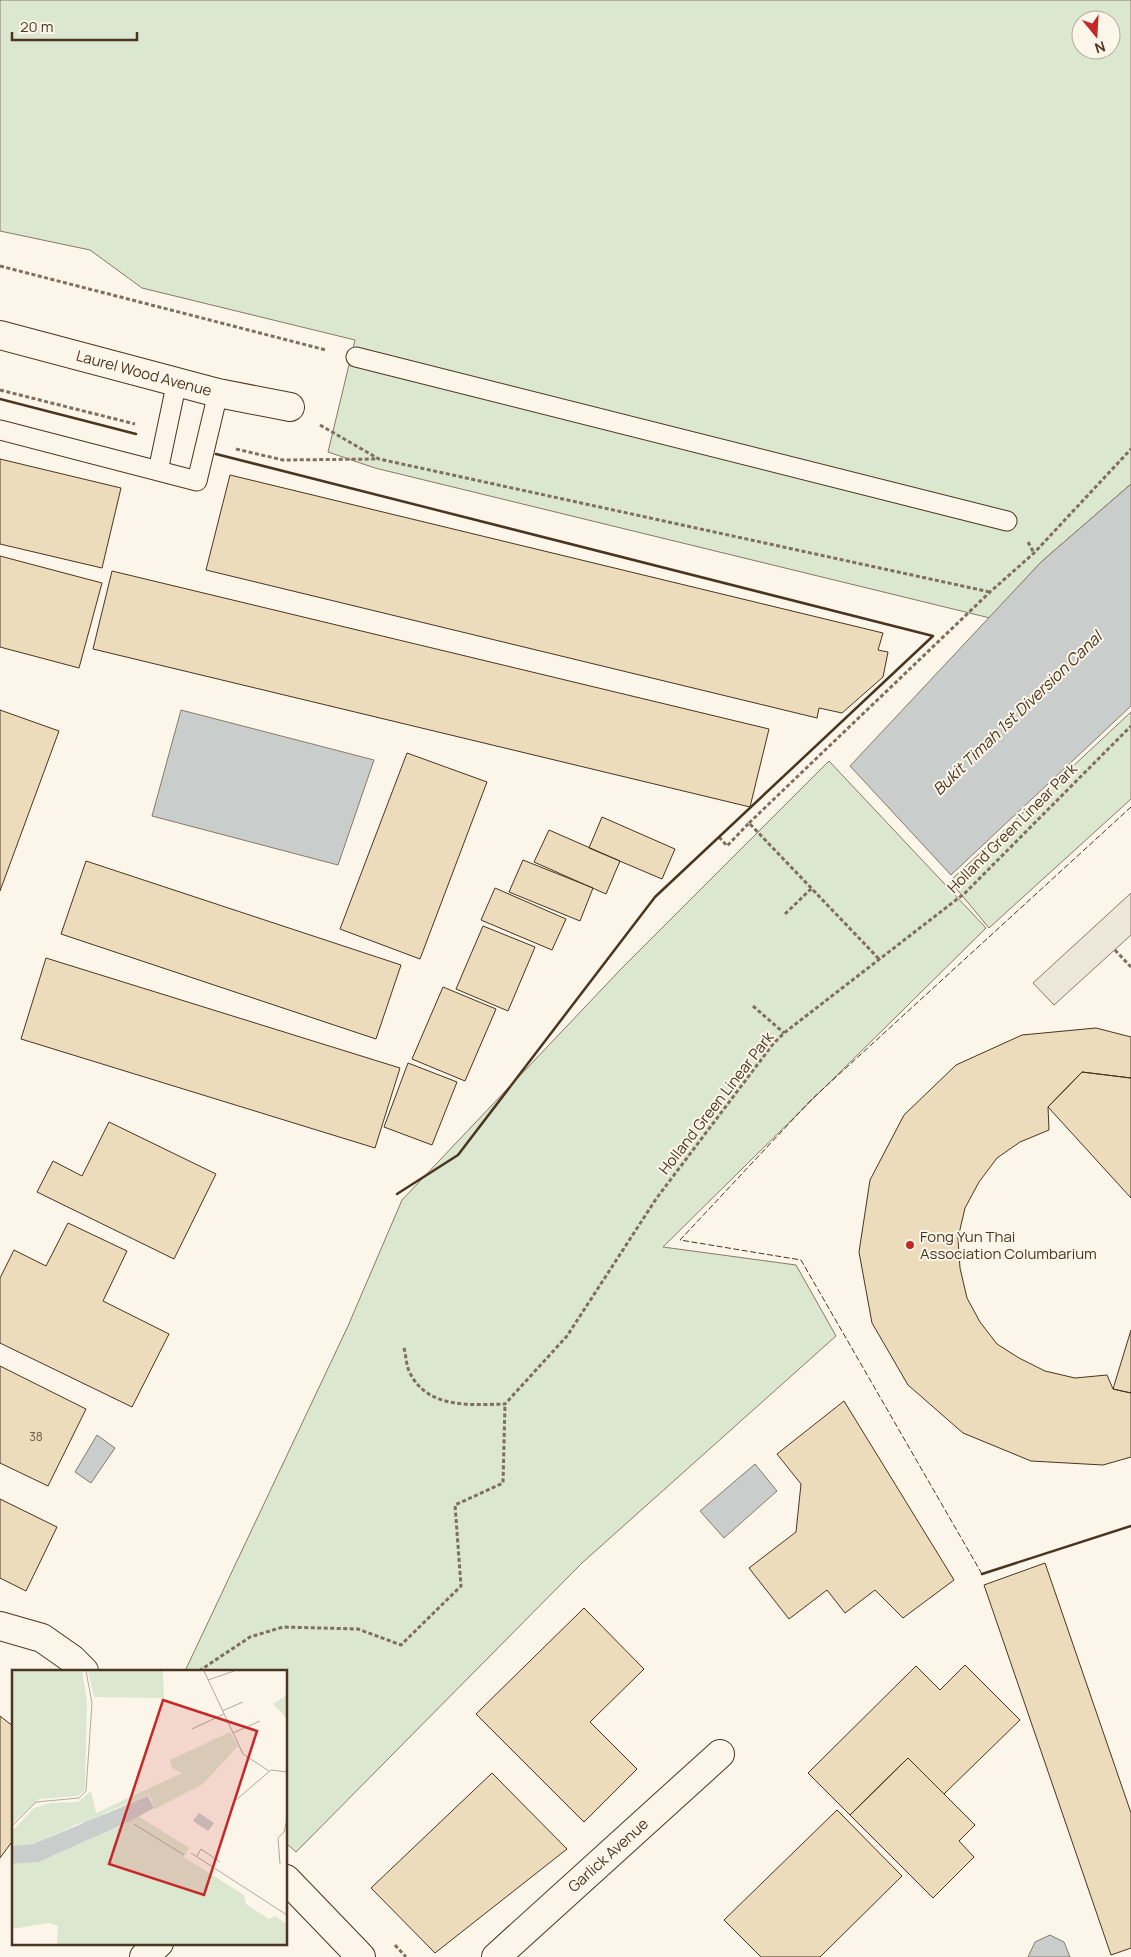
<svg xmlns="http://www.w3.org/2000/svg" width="1131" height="1957" viewBox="0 0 1131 1957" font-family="Manrope,sans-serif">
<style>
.green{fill:#dce7d0;stroke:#887966;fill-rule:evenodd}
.parking{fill:#ede7d9;stroke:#887966}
.water{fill:#c9cecd;stroke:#887966}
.building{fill:#ecdcbc;stroke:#4a3520}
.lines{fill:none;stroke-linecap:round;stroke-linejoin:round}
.lane-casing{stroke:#4a3520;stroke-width:21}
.street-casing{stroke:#4a3520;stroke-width:30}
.path{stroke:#7f6f5c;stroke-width:3;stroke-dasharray:4 2.5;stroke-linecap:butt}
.lane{stroke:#fbf6e9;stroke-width:19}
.street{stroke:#fbf6e9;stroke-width:28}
.fence{stroke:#4a3520;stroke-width:1;stroke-dasharray:6 2.5;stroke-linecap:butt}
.wall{stroke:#4a3520;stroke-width:2.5}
.poi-dot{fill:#c62828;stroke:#fbf6e9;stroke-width:2}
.labels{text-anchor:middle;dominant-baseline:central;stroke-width:4;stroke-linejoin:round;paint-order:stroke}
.number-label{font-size:12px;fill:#725f47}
.street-label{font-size:15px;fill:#4a3520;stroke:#fbf6e9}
.poi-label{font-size:15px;fill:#4a3520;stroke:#fbf6e9;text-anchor:start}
.water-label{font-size:16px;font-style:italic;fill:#4a3520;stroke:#fbf6e9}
.inset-road{fill:none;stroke:#b4a999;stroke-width:1}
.view{fill:#c62828;fill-opacity:0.15;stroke:#c62828;stroke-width:2.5}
.inset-edge{fill:none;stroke:#4a3520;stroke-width:2.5}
</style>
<rect width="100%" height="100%" fill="#fbf6e9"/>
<path class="green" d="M 0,0 L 1131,0 L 1131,484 L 1041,562 L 990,618 L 375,468 L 328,452 L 355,340 L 142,288 L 90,250 L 0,231 ZM 1081,20 L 1111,20 L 1111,50 L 1081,50 Z
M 1131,712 L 1131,799 L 989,928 L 950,881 Z
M 829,761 L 986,928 L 663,1247 L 796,1265 L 836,1336 L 582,1563 L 296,1852 L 286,1843 L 286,1671 L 185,1671 L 348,1326 L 402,1200 L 621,969 Z"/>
<path class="parking" d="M 1131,893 L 1131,935 L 1054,1005 L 1033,983 Z"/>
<path class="water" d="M 1131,484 L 1131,706 L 951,875 L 850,766 L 1041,562 Z
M 181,710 L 374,760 L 338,865 L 152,816 Z
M 97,1435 L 115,1448 L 91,1483 L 75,1472 Z
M 755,1464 L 777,1491 L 724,1538 L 700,1511 Z
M 1050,1935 L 1064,1942 L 1070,1957 L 1028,1957 L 1035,1942 Z"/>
<path class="building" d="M 0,459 L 121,488 L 102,568 L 0,544 Z
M 230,475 L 883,633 L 878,650 L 888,652 L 883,677 L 842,713 L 819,708 L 817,718 L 206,570 Z
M 0,556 L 102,583 L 79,668 L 0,647 Z
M 112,571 L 769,729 L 750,807 L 93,649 Z
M 0,710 L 59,731 L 0,891 Z
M 407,753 L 487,782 L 420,959 L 340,929 Z
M 602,817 L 675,849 L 662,879 L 589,848 Z
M 549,830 L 620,861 L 606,894 L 534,862 Z
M 523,860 L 593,888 L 580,921 L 509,892 Z
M 86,861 L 401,965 L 376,1039 L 61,934 Z
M 495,888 L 566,919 L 552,950 L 481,920 Z
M 483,926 L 535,947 L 508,1011 L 456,989 Z
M 46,958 L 400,1068 L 375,1148 L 21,1039 Z
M 443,987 L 496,1009 L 465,1081 L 412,1059 Z
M 1096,1028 L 1131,1037 L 1131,1078 L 1082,1072 L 1048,1107 L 1049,1130 L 1020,1142 L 997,1158 L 979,1182 L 965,1208 L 958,1238 L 960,1268 L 967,1298 L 980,1322 L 997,1344 L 1019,1358 L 1045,1371 L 1075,1378 L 1107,1375 L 1113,1389 L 1131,1393 L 1131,1457 L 1103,1465 L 1031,1461 L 963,1433 L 908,1385 L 872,1323 L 859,1252 L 870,1180 L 904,1115 L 956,1065 L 1022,1035 Z
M 408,1063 L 457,1082 L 432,1145 L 384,1127 Z
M 1082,1072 L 1131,1078 L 1131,1198 L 1048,1107 Z
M 109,1122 L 216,1174 L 174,1259 L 37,1192 L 53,1161 L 82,1176 Z
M 68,1223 L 127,1251 L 103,1301 L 169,1334 L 132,1407 L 0,1343 L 0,1278 L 14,1250 L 46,1266 Z
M 1131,1330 L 1131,1393 L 1113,1389 Z
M 0,1366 L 86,1409 L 48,1486 L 0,1463 Z
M 844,1401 L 954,1580 L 903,1618 L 875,1590 L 845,1613 L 827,1590 L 789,1619 L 749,1568 L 796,1532 L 801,1484 L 777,1454 Z
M 0,1499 L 57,1527 L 26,1591 L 0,1578 Z
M 1045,1563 L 1131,1813 L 1131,1948 L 1111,1955 L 984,1585 Z
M 584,1608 L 644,1669 L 590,1722 L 637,1769 L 584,1822 L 476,1714 Z
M 965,1665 L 1020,1720 L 944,1794 L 908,1758 L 850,1815 L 808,1773 L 916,1666 L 940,1690 Z
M 0,1716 L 14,1727 L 14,1839 L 0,1858 Z
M 908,1758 L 975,1825 L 959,1841 L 974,1857 L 933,1898 L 850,1815 Z
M 492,1773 L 567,1849 L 435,1953 L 371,1888 Z
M 837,1810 L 902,1876 L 820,1957 L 761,1957 L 724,1920 Z"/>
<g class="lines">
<g class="lane-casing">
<path id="lane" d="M 356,357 L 1007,521
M 0,430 L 197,481 L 218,393
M 158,471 L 177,381"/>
</g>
<g class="street-casing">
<path id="street" d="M 0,335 L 218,393 L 290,407
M 0,1626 L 42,1638 L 72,1659 L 84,1671
M 286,1879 L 361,1957
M 144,1957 L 159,1943
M 496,1957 L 720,1754"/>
</g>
<path class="path" d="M 0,266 L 326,350
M 0,390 L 135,424
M 320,425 L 379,459 L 990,592
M 236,449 L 283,460 L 378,459
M 1028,542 L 1034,553
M 749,823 L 990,592 L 1034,553 L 1131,449
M 719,837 L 727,846 L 749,823 L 880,960
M 785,914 L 812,888
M 1115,950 L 1131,967
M 753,1006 L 784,1033
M 404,1348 C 406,1355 406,1364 409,1371 C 426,1409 470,1405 505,1404 L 567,1336 L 656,1199 L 773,1044 L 784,1033 L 965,893 L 1131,726
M 199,1671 L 250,1637 L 283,1627 L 358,1629 L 401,1645 L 461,1586 L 455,1505 L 503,1483 L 505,1404
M 395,1945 L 406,1957"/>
<use href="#lane" class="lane"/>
<use href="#street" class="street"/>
<path class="fence" d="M 982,1574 L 801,1260 L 680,1240 L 812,1099 L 1131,807"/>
<path class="wall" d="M 0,399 L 136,434
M 216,454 L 933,636 L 655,897 L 458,1155 L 397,1194
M 982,1574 L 1131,1526"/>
</g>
<circle class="poi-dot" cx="910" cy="1245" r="5"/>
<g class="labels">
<g class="number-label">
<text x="36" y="1436">38</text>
</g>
<g class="street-label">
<text transform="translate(144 373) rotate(15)">Laurel Wood Avenue</text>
<text transform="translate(1012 828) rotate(-45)">Holland Green Linear Park</text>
<text transform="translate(716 1103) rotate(-52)">Holland Green Linear Park</text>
<text transform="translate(608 1855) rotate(-42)">Garlick Avenue</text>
</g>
<g class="poi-label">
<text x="920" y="1236">Fong Yun Thai<tspan x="920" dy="17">Association Columbarium</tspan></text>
</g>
<g class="water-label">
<text transform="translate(1017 713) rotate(-44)">Bukit Timah 1st Diversion Canal</text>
</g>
</g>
<g transform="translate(12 1670)">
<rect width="275" height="275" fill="#fbf6e9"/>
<path d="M 0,1 L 70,1 L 75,31 L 73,120 L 66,126 L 27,129 L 0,154 ZM 76,1 L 151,1 L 152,28 L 82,27 ZM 275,25 L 275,49 L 261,34 ZM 218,62 L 226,76 L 191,114 L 143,139 L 137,125 L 90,144 L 103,157 L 126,146 L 174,176 L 177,178 L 172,187 L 232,225 L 234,234 L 257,249 L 263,246 L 275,254 L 275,274 L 45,274 L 46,256 L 36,253 L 0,259 L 0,194 L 27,192 L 78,169 L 70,152 L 21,174 L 0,176 L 0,161 L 22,138 L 38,133 L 66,132 L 79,121 L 84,143 L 170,103 L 160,98 L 158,90 Z" fill="#dce7d0"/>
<path d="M 136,126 L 142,138 L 120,150 L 27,192 L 0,194 L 0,176 L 21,174 ZM 187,143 L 202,153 L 196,161 L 181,151 Z" fill="#c9cecd"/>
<path class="inset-road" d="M 192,1 L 231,84 L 257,101M 196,10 L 222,1M 210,41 L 231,32M 180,59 L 212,44M 221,63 L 248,51M 224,130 L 259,100 L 275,102M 122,154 L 172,185M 0,156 L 24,132 L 67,128 L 74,121 L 80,33 L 74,1M 179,183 L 275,245M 185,186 L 189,179 L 208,192M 268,194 L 266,168 L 272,162 L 275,149"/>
<path class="view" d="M 151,30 L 245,61 L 192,225 L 97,194 Z"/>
<rect width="275" height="275" class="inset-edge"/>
</g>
<g transform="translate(1096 35) rotate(162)"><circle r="24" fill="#fbf6e9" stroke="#b4a999"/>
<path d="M0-4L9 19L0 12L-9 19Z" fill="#c62828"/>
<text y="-8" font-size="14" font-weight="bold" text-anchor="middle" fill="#4a3520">N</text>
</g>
<path d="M12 32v8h125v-8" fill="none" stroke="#4a3520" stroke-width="2.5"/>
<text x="20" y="32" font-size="15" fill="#4a3520" stroke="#fbf6e9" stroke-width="4" paint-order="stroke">20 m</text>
</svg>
